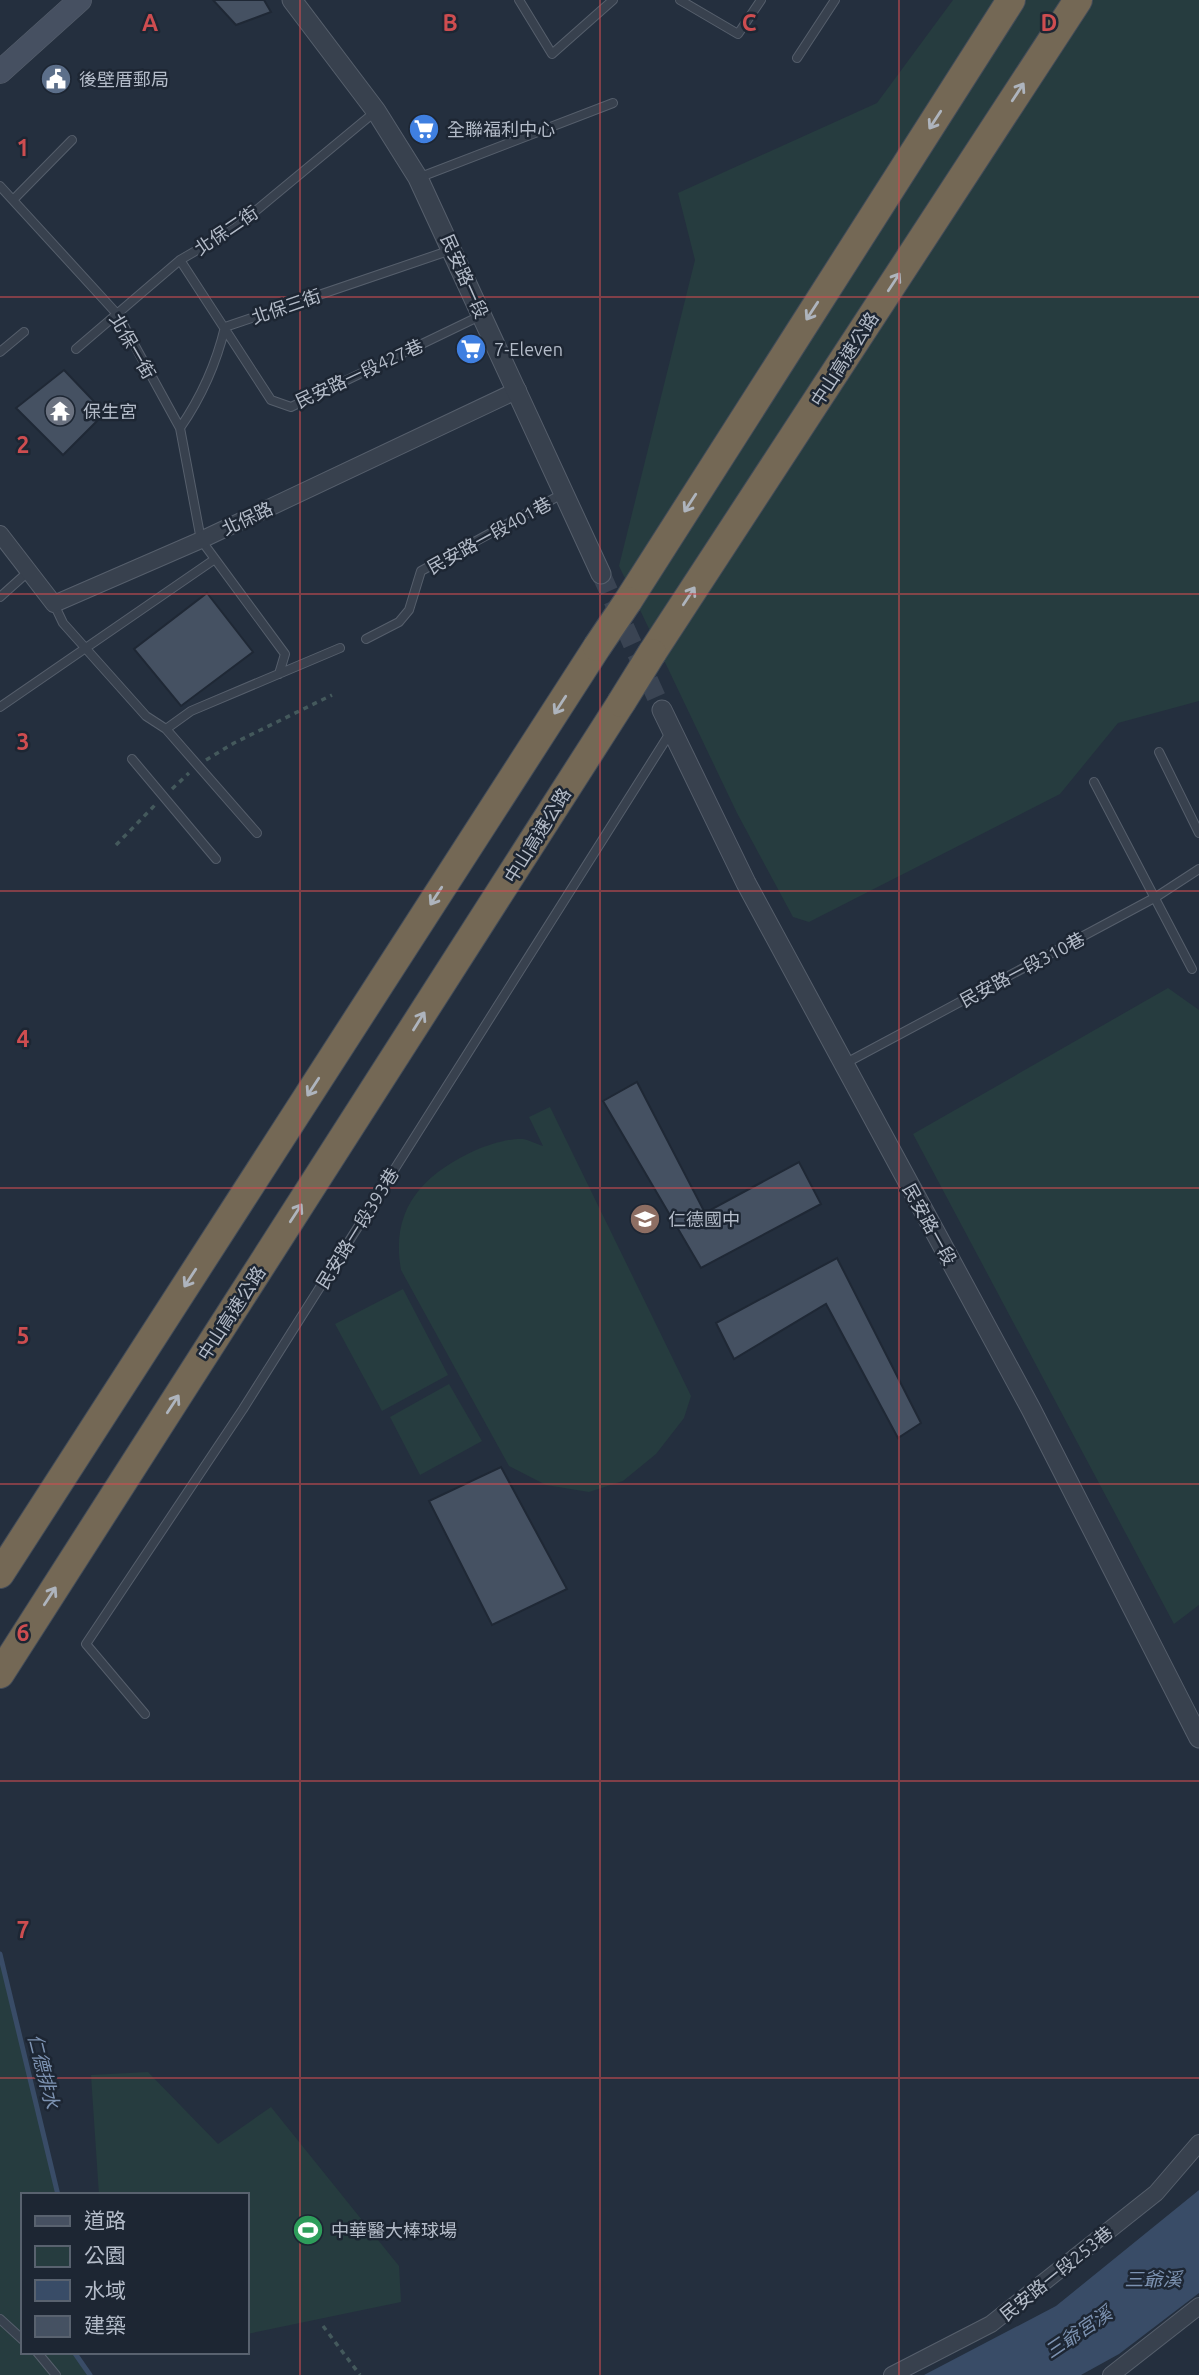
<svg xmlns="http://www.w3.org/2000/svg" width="1199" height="2375" viewBox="0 0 1199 2375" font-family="Ubuntu,'Noto Sans TC',sans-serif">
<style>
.green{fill:#263c3f}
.water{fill:#394c67}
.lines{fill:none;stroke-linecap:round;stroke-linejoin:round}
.stream{stroke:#394c67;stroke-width:5}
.building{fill:#455162;stroke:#1f2835;stroke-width:2}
.tertiary-tunnel{stroke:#3a4453;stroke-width:19;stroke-dasharray:19 10;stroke-linecap:butt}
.service-casing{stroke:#565f6c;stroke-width:10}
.minor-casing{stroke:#565f6c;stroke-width:18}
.tertiary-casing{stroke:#565f6c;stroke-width:21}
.secondary-casing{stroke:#565f6c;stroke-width:24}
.motorway-casing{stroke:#434c59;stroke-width:30}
.path{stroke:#44595c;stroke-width:3.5;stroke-dasharray:5 5;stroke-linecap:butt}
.service{stroke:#38414e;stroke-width:8}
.minor{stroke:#38414e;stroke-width:16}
.tertiary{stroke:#38414e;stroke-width:19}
.secondary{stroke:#465061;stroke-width:23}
.motorway{stroke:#746855;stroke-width:28}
.motorway-bridge-casing{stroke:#434c59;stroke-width:30;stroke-linecap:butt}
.motorway-bridge{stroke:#746855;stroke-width:28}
.oneway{stroke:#aeb4bd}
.grid{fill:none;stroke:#ce4d50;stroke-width:2;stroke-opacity:0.55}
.labels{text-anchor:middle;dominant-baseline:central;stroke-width:5;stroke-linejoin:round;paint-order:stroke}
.poi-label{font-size:18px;fill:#b4bcc9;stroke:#1d2633;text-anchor:start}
.street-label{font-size:18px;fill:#b4bcc9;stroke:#1d2633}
.water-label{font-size:19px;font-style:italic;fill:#7c92b1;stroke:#1d2633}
.grid-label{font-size:23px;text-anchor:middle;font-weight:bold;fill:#ce4d50;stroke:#1d2633;stroke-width:5;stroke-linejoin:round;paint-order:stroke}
</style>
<rect width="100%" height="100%" fill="#242f3e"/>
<path class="green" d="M 953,0 L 1199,0 L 1199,701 L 1118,723 L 1060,794 L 809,922 L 793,917 L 737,813 L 619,566 L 695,260 L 678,193 L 877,103 Z
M 1168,988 L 1199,1010 L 1199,1605 L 1174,1624 L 913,1134 Z
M 550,1107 L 691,1396 L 684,1418 L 656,1454 L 623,1481 L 589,1492 L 546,1485 L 509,1466 L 401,1270 C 390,1209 423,1174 476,1150 C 488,1145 509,1138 523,1139 C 529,1140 537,1144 543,1146 L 529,1117 Z
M 403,1289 L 448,1375 L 382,1411 L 335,1324 Z
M 449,1384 L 482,1441 L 420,1475 L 390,1417 Z
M 0,1954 L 58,2195 L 23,2195 L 23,2352 L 74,2352 L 90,2375 L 0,2375 Z
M 148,2072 L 218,2144 L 271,2107 L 399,2266 L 401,2302 L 247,2334 L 247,2195 L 99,2195 L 91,2075 Z"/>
<path class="water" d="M 1199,2190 L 1199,2293 L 1119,2354 L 1081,2375 L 924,2375 L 1056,2306 Z"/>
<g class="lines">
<path class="stream" d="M 0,1954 L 58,2195
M 74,2352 L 90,2375"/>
</g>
<path class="building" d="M 213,0 L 264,0 L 271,12 L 236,25 Z
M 64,370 L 105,413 L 63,455 L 16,408 Z
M 207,593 L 253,652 L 181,706 L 134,649 Z
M 637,1082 L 705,1213 L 799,1162 L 821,1204 L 701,1268 L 603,1101 Z
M 837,1258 L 921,1423 L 898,1438 L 826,1304 L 734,1359 L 716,1323 Z
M 501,1467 L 567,1589 L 492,1625 L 429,1501 Z"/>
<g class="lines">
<path class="tertiary-tunnel" d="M 601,574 L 662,710"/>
<g class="service-casing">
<path id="service" d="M 519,0 L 552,54 L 613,0
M 680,0 L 738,34 L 761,0
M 797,58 L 835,0
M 418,178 L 613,103
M 0,186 L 118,315 L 180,428 L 201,540 L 285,654 L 279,674
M 13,200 L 72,140
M 180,260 L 271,400 L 291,407 L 482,315
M 76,349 L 180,260 L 235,228 L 376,111
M 0,352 L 24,332
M 180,428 C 202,396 216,365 225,327 L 451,250
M 0,597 L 29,571
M 54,604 L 63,623 L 146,716 L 166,729 L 257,833
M 366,639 L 399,622 L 409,610 L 421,571 L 564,493
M 0,707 L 215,559
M 166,729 L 191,711 L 340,648
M 1159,752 L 1199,833
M 132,759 L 216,859
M 1094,782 L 1192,969
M 846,1063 L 1156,897 L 1199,869
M 145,1714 L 86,1644 L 243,1409 L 670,733
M 0,2319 L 23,2340
M 37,2352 L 56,2375"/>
</g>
<g class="minor-casing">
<path id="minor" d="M 0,534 L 54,604 L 201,540 L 518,390
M 892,2375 L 991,2324 L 1156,2193 L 1199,2143
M 1111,2375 L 1199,2306"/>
</g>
<g class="tertiary-casing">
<path id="tertiary" d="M 292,0 L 376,111 L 418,178 L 601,574
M 662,710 L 746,883 L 1031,1409 L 1199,1738"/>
</g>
<g class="secondary-casing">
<path id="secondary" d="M 0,72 L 80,0"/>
</g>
<g class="motorway-casing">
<path id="motorway" d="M 628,601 L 1011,0
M 652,653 L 1078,0
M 0,1574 L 597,647
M 0,1674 L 621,703"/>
</g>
<path class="path" d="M 206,760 L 234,743 L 332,695
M 172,789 L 189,773
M 116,845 L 156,804
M 323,2326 L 360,2375"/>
<use href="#service" class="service"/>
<use href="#minor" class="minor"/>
<use href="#tertiary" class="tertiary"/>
<use href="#secondary" class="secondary"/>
<use href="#motorway" class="motorway"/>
<g class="motorway-bridge-casing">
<path id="motorway-bridge" d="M 597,647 L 628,601
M 621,703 L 652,653"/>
</g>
<use href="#motorway-bridge" class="motorway-bridge"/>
</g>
<defs><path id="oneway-shaft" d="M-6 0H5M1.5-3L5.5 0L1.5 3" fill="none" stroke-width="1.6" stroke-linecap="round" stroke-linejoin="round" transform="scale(1.75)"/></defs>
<g class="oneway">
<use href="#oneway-shaft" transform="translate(1018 92) rotate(-57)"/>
<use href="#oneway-shaft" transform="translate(935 120) rotate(123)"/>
<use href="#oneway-shaft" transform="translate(894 282) rotate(-57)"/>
<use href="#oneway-shaft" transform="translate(812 311) rotate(123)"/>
<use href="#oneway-shaft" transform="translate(690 503) rotate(123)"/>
<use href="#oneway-shaft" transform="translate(689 596) rotate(-57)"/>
<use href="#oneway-shaft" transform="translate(560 705) rotate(123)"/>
<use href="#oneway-shaft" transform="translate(436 896) rotate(123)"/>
<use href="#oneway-shaft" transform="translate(419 1021) rotate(-58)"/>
<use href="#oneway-shaft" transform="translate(313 1087) rotate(123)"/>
<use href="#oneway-shaft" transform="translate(296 1213) rotate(-57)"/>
<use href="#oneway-shaft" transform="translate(190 1278) rotate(123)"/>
<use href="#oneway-shaft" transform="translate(173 1404) rotate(-57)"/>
<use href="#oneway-shaft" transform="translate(50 1596) rotate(-57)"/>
</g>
<path class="grid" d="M 300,0 L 300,2375M 600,0 L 600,2375M 899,0 L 899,2375M 0,297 L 1199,297M 0,594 L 1199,594M 0,891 L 1199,891M 0,1188 L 1199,1188M 0,1484 L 1199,1484M 0,1781 L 1199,1781M 0,2078 L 1199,2078"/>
<defs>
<g id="civic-disc" transform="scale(1.575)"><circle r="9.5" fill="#5c6f8a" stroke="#1d2633"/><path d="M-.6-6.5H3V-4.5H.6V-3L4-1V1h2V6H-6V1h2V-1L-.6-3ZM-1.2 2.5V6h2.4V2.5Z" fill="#fff"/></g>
<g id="supermarket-disc" transform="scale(1.575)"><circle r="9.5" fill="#3f7fe0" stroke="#1d2633"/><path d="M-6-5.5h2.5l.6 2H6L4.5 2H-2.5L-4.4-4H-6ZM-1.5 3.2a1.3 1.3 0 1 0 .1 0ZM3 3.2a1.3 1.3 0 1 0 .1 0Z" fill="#fff"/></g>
<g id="temple-disc" transform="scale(1.575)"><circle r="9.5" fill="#6b7280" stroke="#1d2633"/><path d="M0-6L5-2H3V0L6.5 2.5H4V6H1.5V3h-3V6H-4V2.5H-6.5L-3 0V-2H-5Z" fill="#fff"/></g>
<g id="school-disc" transform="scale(1.575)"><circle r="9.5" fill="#8d6e63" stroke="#1d2633"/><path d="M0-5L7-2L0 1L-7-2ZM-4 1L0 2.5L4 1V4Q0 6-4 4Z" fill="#fff"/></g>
<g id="stadium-disc" transform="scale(1.575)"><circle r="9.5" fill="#2e9e5b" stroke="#1d2633"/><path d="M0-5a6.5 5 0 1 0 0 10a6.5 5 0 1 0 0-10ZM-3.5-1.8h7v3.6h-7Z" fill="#fff"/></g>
</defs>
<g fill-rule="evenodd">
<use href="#civic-disc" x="56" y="79"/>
<use href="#supermarket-disc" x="424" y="129"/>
<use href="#supermarket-disc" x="471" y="349"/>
<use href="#temple-disc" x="60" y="411"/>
<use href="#school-disc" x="645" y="1219"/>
<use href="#stadium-disc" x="308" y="2230"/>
</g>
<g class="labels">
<g class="poi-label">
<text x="79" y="79">後壁厝郵局</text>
<text x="447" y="129">全聯福利中心</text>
<text x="494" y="349">7-Eleven</text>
<text x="83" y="411">保生宮</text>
<text x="668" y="1219">仁德國中</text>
<text x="331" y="2230">中華醫大棒球場</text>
</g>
<g class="street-label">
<text transform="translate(226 230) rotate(-34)">北保二街</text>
<text transform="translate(465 276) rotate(66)">民安路一段</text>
<text transform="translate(286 306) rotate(-19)">北保三街</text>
<text transform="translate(133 346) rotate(60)">北保一街</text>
<text transform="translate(844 359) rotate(-57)">中山高速公路</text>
<text transform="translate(359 373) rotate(-25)">民安路一段427巷</text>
<text transform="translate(247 518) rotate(-25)">北保路</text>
<text transform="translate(489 535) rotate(-29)">民安路一段401巷</text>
<text transform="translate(537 835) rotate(-58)">中山高速公路</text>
<text transform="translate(1022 969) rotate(-28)">民安路一段310巷</text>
<text transform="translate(930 1224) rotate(61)">民安路一段</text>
<text transform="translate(357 1228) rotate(-58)">民安路一段393巷</text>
<text transform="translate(231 1313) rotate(-57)">中山高速公路</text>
<text transform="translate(1056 2273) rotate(-39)">民安路一段253巷</text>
</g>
<g class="water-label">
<text transform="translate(44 2071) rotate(76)">仁德排水</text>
<text x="1153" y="2279">三爺溪</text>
<text transform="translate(1078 2332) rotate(-34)">三爺宮溪</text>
</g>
</g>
<g class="grid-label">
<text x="150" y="31">A</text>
<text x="450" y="31">B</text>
<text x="749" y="31">C</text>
<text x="1049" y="31">D</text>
<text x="23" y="156">1</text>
<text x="23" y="453">2</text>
<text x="23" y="750">3</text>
<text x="23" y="1047">4</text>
<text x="23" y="1344">5</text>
<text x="23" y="1641">6</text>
<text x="23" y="1938">7</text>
</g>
<rect x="21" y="2193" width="228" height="161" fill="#1d2633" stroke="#59626f" stroke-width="2"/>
<rect x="35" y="2216" width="35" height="10" fill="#465061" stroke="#59626f" stroke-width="2"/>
<text x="84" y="2228" font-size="21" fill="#b4bcc9">道路</text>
<rect x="35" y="2246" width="35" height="21" fill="#263c3f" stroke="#59626f" stroke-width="2"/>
<text x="84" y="2263" font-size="21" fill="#b4bcc9">公園</text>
<rect x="35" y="2280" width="35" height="21" fill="#394c67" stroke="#59626f" stroke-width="2"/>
<text x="84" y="2298" font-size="21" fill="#b4bcc9">水域</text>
<rect x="35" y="2316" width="35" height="21" fill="#455162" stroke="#59626f" stroke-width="2"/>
<text x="84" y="2333" font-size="21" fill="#b4bcc9">建築</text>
</svg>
